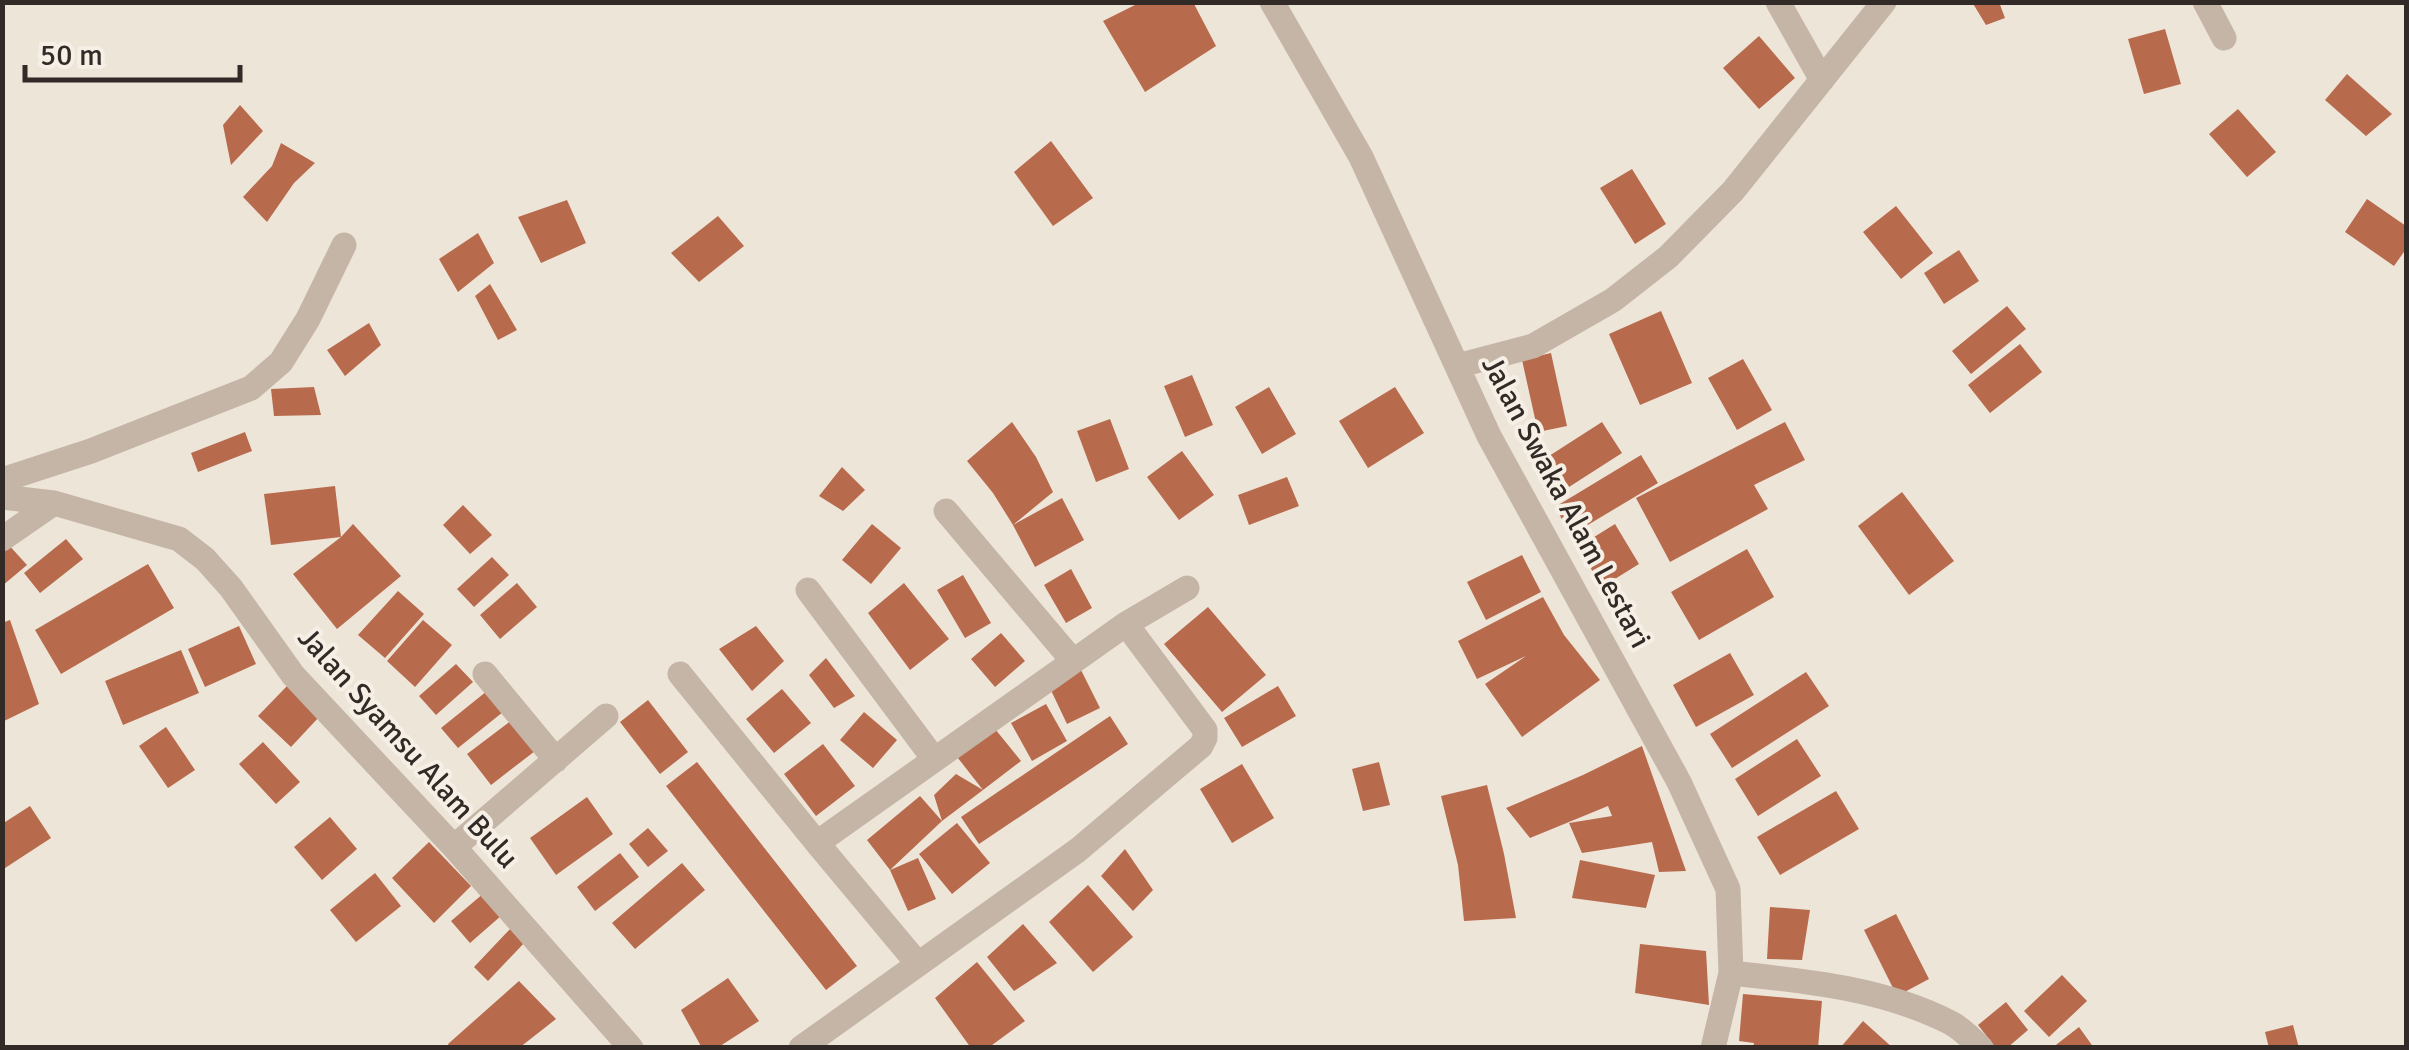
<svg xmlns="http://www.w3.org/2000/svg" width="2409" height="1050" viewBox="0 0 2409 1050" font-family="Signika,sans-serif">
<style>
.building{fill:#b86a4d}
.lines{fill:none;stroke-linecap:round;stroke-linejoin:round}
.minor{stroke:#c4b5a7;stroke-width:25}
.labels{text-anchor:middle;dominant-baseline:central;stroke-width:8;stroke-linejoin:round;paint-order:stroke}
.street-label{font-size:30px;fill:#312a26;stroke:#f6efe5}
</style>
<rect width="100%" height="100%" fill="#eee5d9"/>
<path class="building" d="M 1141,2 L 1193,2 L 1216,46 L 1145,92 L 1103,21 Z
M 1972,2 L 1999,2 L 2005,18 L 1986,25 Z
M 2165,29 L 2181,84 L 2144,94 L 2128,39 Z
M 1759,36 L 1795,78 L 1759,109 L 1723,68 Z
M 2347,74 L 2392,114 L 2366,136 L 2325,100 Z
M 240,105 L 263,131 L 231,165 L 223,125 Z
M 2238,109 L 2276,152 L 2247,177 L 2209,134 Z
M 1051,141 L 1093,198 L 1053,226 L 1014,172 Z
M 281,143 L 315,163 L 294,183 L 267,222 L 243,197 L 272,166 Z
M 1632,169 L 1666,224 L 1635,244 L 1600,188 Z
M 2367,199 L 2406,226 L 2406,249 L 2394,266 L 2345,232 Z
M 567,200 L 586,243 L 541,263 L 518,217 Z
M 1896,206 L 1933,253 L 1901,279 L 1863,232 Z
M 718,216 L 744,246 L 699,282 L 671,253 Z
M 478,233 L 494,263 L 458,292 L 439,259 Z
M 1959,250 L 1979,281 L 1944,304 L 1924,273 Z
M 490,284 L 517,330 L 498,340 L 475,296 Z
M 2007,306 L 2026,329 L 1971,374 L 1952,351 Z
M 1661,311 L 1692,383 L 1640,405 L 1609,334 Z
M 369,323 L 381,345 L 345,376 L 327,350 Z
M 2020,344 L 2042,372 L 1990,413 L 1968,385 Z
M 1551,353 L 1567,426 L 1538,432 L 1522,360 Z
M 1743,359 L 1772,410 L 1737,430 L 1708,378 Z
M 1192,375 L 1213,425 L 1185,437 L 1164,386 Z
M 314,387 L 321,415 L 274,416 L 271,389 Z
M 1269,387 L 1296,434 L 1262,454 L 1235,407 Z
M 1395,387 L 1424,433 L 1368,468 L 1339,421 Z
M 1110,419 L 1129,469 L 1096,482 L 1077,431 Z
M 1012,422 L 1036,457 L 1053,492 L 1013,525 L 993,493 L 967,461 Z
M 1602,422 L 1622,453 L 1569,487 L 1549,456 Z
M 1785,422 L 1805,460 L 1754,485 L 1768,509 L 1670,562 L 1636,498 Z
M 245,432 L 252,451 L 198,472 L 191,453 Z
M 1182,451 L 1214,495 L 1179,520 L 1147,477 Z
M 1641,455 L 1658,483 L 1571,535 L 1555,507 Z
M 842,467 L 865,490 L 843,511 L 819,496 Z
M 1287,477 L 1299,506 L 1249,525 L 1238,495 Z
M 335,486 L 341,537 L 353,524 L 401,576 L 337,629 L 293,574 L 341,537 L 271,545 L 264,494 Z
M 1902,492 L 1954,561 L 1909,595 L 1858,526 Z
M 1062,498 L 1084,540 L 1035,567 L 1013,525 Z
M 463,505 L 492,535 L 470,554 L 443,525 Z
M 872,524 L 901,548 L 871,584 L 842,560 Z
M 1615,524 L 1639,564 L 1602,587 L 1578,547 Z
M 66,539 L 83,559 L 40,593 L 24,573 Z
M 7,543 L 27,565 L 2,586 L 2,547 Z
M 1747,549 L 1774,597 L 1699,640 L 1671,592 Z
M 1522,555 L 1541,592 L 1486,620 L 1467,582 Z
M 492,557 L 509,575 L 474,607 L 457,589 Z
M 148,564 L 174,608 L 61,674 L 35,630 Z
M 1071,569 L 1092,608 L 1066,623 L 1044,585 Z
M 963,575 L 991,623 L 965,638 L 937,590 Z
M 517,583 L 537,607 L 500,639 L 480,615 Z
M 904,583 L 949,639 L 910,670 L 868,613 Z
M 398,591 L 424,614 L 385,658 L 358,635 Z
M 1543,597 L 1564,635 L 1600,680 L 1522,737 L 1485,684 L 1526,656 L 1477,679 L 1458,641 Z
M 1208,607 L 1266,675 L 1222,712 L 1164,644 Z
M 10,620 L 39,704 L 2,722 L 2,623 Z
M 423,620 L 452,645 L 415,687 L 387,661 Z
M 239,626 L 256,664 L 205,687 L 188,649 Z
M 756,626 L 784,661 L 752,691 L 719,649 Z
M 1001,633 L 1025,661 L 995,687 L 971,659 Z
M 181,650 L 199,693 L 123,725 L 105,681 Z
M 1730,653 L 1754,695 L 1696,727 L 1673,685 Z
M 826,658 L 855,696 L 834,708 L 809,675 Z
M 456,664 L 473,682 L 436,715 L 419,696 Z
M 1080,668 L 1100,708 L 1067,724 L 1048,684 Z
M 1806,672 L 1829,706 L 1732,768 L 1710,734 Z
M 287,686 L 319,717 L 291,747 L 258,716 Z
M 1278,686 L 1296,716 L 1242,747 L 1224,718 Z
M 782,689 L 811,723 L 774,753 L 746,719 Z
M 487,691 L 503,712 L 458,748 L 441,728 Z
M 648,700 L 688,752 L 660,774 L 620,722 Z
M 1046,704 L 1067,741 L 1032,761 L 1011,723 Z
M 864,712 L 897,740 L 873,768 L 840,740 Z
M 1110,716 L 1128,744 L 979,844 L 961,817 Z
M 512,720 L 535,751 L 491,785 L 467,754 Z
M 991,724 L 1021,761 L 983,790 L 942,821 L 890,870 L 918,858 L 936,899 L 908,911 L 890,870 L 867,840 L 920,796 L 942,821 L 934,795 L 956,774 L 983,790 L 954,753 Z
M 166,727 L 195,770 L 168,788 L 139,746 Z
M 1797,739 L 1821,776 L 1758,816 L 1735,779 Z
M 263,742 L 300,782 L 276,804 L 239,764 Z
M 823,744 L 855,786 L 816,816 L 784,774 Z
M 1642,746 L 1686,871 L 1659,872 L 1652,842 L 1582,853 L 1569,823 L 1612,816 L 1608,806 L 1530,838 L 1506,808 L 1583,775 Z
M 697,762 L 857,966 L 826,990 L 666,786 Z
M 1379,762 L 1390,805 L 1363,811 L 1352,769 Z
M 1242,764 L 1274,818 L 1232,843 L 1200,789 Z
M 1487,785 L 1504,854 L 1516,918 L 1464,921 L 1458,865 L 1441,796 Z
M 1836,791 L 1859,829 L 1780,875 L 1757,837 Z
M 587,797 L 613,834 L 556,875 L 530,838 Z
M 30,806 L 51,838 L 2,870 L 2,824 Z
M 330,817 L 357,849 L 322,880 L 294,847 Z
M 957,823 L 990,863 L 952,894 L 919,854 Z
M 648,828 L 668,851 L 648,867 L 629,844 Z
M 429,842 L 471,886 L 434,923 L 392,878 Z
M 1125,849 L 1153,890 L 1133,911 L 1101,876 Z
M 620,853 L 639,877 L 595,911 L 577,887 Z
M 1580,860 L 1655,875 L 1646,908 L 1572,898 Z
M 682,863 L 705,890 L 635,949 L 612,923 Z
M 375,873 L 401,906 L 356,942 L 330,910 Z
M 1088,885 L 1133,937 L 1093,972 L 1049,922 Z
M 484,893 L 502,915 L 470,943 L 451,921 Z
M 1770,907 L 1810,910 L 1802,960 L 1767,959 Z
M 1896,914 L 1929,979 L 1897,996 L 1864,930 Z
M 1023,924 L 1057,963 L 1014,991 L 987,957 Z
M 511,928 L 525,942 L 488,981 L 474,967 Z
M 1640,944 L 1706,951 L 1709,1005 L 1635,993 Z
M 977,962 L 1025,1021 L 988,1048 L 971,1048 L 935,998 Z
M 2062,975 L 2087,1001 L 2049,1037 L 2024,1011 Z
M 728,978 L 759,1021 L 717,1048 L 702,1048 L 681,1010 Z
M 519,981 L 556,1019 L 519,1048 L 450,1048 L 448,1044 Z
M 1743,994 L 1822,1001 L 1818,1048 L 1753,1048 L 1754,1043 L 1739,1041 Z
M 2006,1002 L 2028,1030 L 2007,1048 L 1996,1048 L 1978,1025 Z
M 1863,1021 L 1893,1048 L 1840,1048 Z
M 2293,1025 L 2299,1048 L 2269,1048 L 2265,1032 Z
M 2079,1027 L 2094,1048 L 2052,1048 Z"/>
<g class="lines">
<path class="minor" d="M 1272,2 L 1361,157 L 1489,436 L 1679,782 L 1728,889 L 1731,973 L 1713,1048
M 1778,2 L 1822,80
M 2205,2 L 2224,38
M 1457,366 L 1533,346 L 1613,300 L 1668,257 L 1733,191 L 1884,2
M 2,480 L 91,451 L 251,388 L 281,362 L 308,319 L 344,245
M 2,497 L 54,503 L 179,539 L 205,559 L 231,588 L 293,675 L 454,847 L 631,1048
M 946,511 L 1073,661
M 2,539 L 54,503
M 808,590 L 934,759
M 485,674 L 556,760
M 680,674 L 817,843
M 454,847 L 606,716
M 918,964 L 817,843 L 1126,624 L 1187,588
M 1731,973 C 1806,981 1883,988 1951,1023 C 1962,1029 1972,1039 1981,1048
M 801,1048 L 1078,850 L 1201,746 L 1205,738 L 1205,730 L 1126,624"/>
</g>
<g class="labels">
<g class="street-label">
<text transform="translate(1566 502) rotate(62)">Jalan Swaka Alam Lestari</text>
<text transform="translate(408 748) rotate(48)">Jalan Syamsu Alam Bulu</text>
</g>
</g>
<rect width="2409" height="1050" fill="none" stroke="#312a26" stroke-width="10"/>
<path d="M25 65v15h215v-15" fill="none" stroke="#312a26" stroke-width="5"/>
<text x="40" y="65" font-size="30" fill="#312a26" stroke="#f6efe5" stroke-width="8" paint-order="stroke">50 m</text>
</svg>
